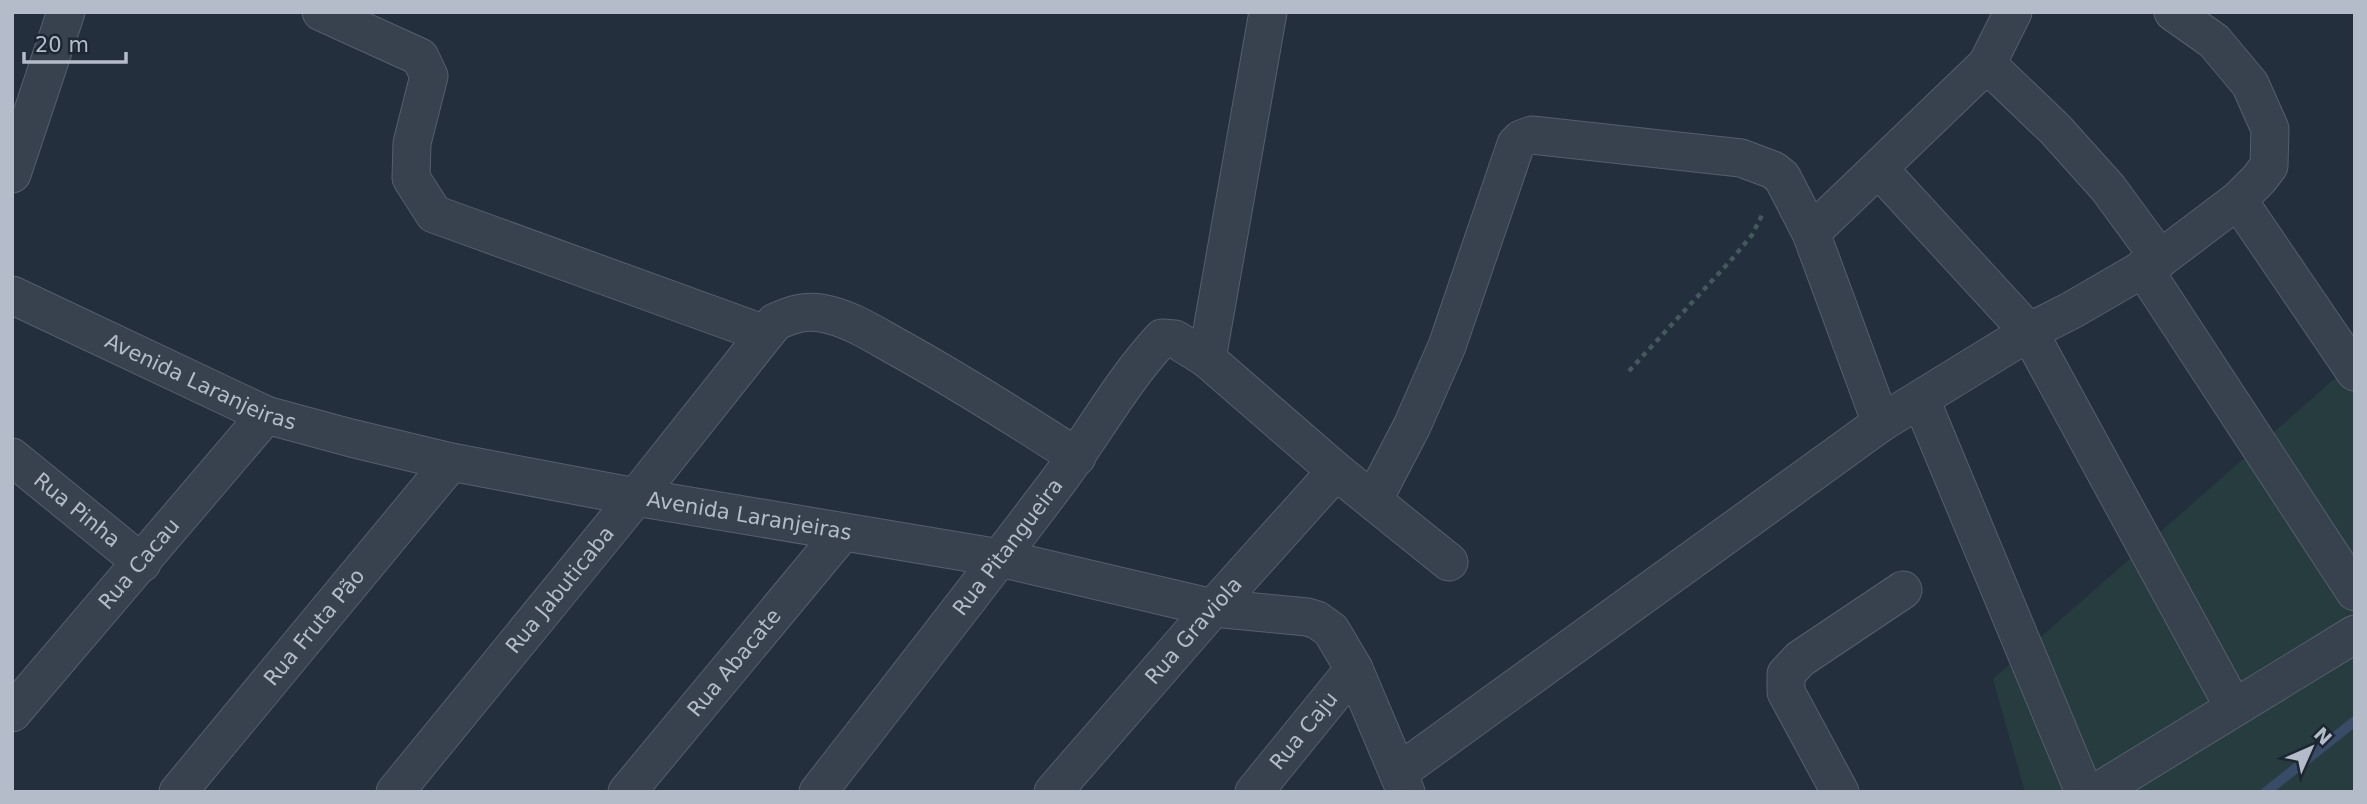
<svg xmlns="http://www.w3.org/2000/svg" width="2367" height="804" viewBox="0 0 2367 804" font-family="'DejaVu Sans',sans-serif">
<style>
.grass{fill:#263c3f}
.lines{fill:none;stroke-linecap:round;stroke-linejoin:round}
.stream{stroke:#394c67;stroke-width:10}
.minor-casing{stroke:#565f6c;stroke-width:39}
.path{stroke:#44595c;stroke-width:4.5;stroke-dasharray:5 5;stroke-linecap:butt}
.minor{stroke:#38414e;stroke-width:37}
.labels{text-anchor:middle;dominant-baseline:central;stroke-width:7;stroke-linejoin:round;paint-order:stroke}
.street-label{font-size:21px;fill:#b4bcc9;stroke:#1d2633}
</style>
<rect width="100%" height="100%" fill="#242f3e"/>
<path class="grass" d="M 2340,374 L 2355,378 L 2355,792 L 2025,792 L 1993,679 Z"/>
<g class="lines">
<path class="stream" d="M 2266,792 L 2355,721"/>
<g class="minor-casing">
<g id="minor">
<path d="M 321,12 L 420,57 L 429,76 L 412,143 L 411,178 L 434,214 L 765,334"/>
<path d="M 1987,64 L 2055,129 L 2108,188 L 2160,259"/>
<path d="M 1879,169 L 2029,332 L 2234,708"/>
<path d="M 12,174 L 66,12"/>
<path d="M 2238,200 L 2355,372"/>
<path d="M 1811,233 L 1987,64 L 2013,12"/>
<path d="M 2143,268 L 2355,592"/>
<path id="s1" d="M 12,295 L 266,415 L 351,438 L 451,462 L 636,497 L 1000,558 L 1213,608 L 1307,617 L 1317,620 L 1331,630 L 1354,669 L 1406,792"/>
<path d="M 1207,359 L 1268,12"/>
<path d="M 1921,400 L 2084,792"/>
<path id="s2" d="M 12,457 L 142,563"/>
<path d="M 1374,499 L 1412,426 L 1447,346 L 1516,144 L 1521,139 L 1532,135 L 1741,158 L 1773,170 L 1782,177 L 1811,233 L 1881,423"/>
<path id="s3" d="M 12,713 L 266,415"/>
<path d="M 1399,772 L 1881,423 L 2029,332 L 2072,310 L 2160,259 L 2238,200 L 2259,179 L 2269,166 L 2270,129 L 2250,84 L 2214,41 L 2173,12"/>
<path id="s4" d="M 178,792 L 451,462"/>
<path id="s5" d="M 395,792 L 636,497 L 775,322 C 791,315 804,310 821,313 C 851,318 878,337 904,351 C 963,384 1020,420 1077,457"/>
<path id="s6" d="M 627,792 L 842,533"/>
<path id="s7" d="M 818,792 C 899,688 980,585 1059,480 C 1094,433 1122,381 1162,338 L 1175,339 L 1207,359 L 1336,471 L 1449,562"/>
<path id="s8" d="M 1053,792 L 1213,608 L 1336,471"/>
<path id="s9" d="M 1254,792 L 1354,669"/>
<path d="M 1840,792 L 1786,692 L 1786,674 L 1800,659 L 1903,590"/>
<path d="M 2097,792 L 2355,634"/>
</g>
</g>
<path class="path" d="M 1629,371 L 1732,259 L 1752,235 L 1762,215"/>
<use href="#minor" class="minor"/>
</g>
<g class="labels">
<g class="street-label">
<text stroke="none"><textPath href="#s1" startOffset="208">Avenida Laranjeiras</textPath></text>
<text stroke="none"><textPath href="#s2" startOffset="84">Rua Pinha</textPath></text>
<text stroke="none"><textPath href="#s1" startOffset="775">Avenida Laranjeiras</textPath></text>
<text stroke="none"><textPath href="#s7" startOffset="310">Rua Pitangueira</textPath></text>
<text stroke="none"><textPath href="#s3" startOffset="196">Rua Cacau</textPath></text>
<text stroke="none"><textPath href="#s5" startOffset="261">Rua Jabuticaba</textPath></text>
<text stroke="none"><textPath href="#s4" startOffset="214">Rua Fruta Pão</textPath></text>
<text stroke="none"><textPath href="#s8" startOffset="214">Rua Graviola</textPath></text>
<text stroke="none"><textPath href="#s6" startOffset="168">Rua Abacate</textPath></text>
<text stroke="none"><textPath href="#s9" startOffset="79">Rua Caju</textPath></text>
</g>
</g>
<rect width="2367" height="804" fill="none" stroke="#b4bcc9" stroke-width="28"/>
<g transform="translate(2311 748) rotate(45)" stroke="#1d2633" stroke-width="5" paint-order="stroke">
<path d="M0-5L12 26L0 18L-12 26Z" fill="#b4bcc9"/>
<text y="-10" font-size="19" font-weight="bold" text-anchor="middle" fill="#b4bcc9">N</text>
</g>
<path d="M24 52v10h102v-10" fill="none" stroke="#b4bcc9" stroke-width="3.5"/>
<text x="35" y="52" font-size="21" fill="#b4bcc9" stroke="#1d2633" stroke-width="5" paint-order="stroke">20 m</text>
</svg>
